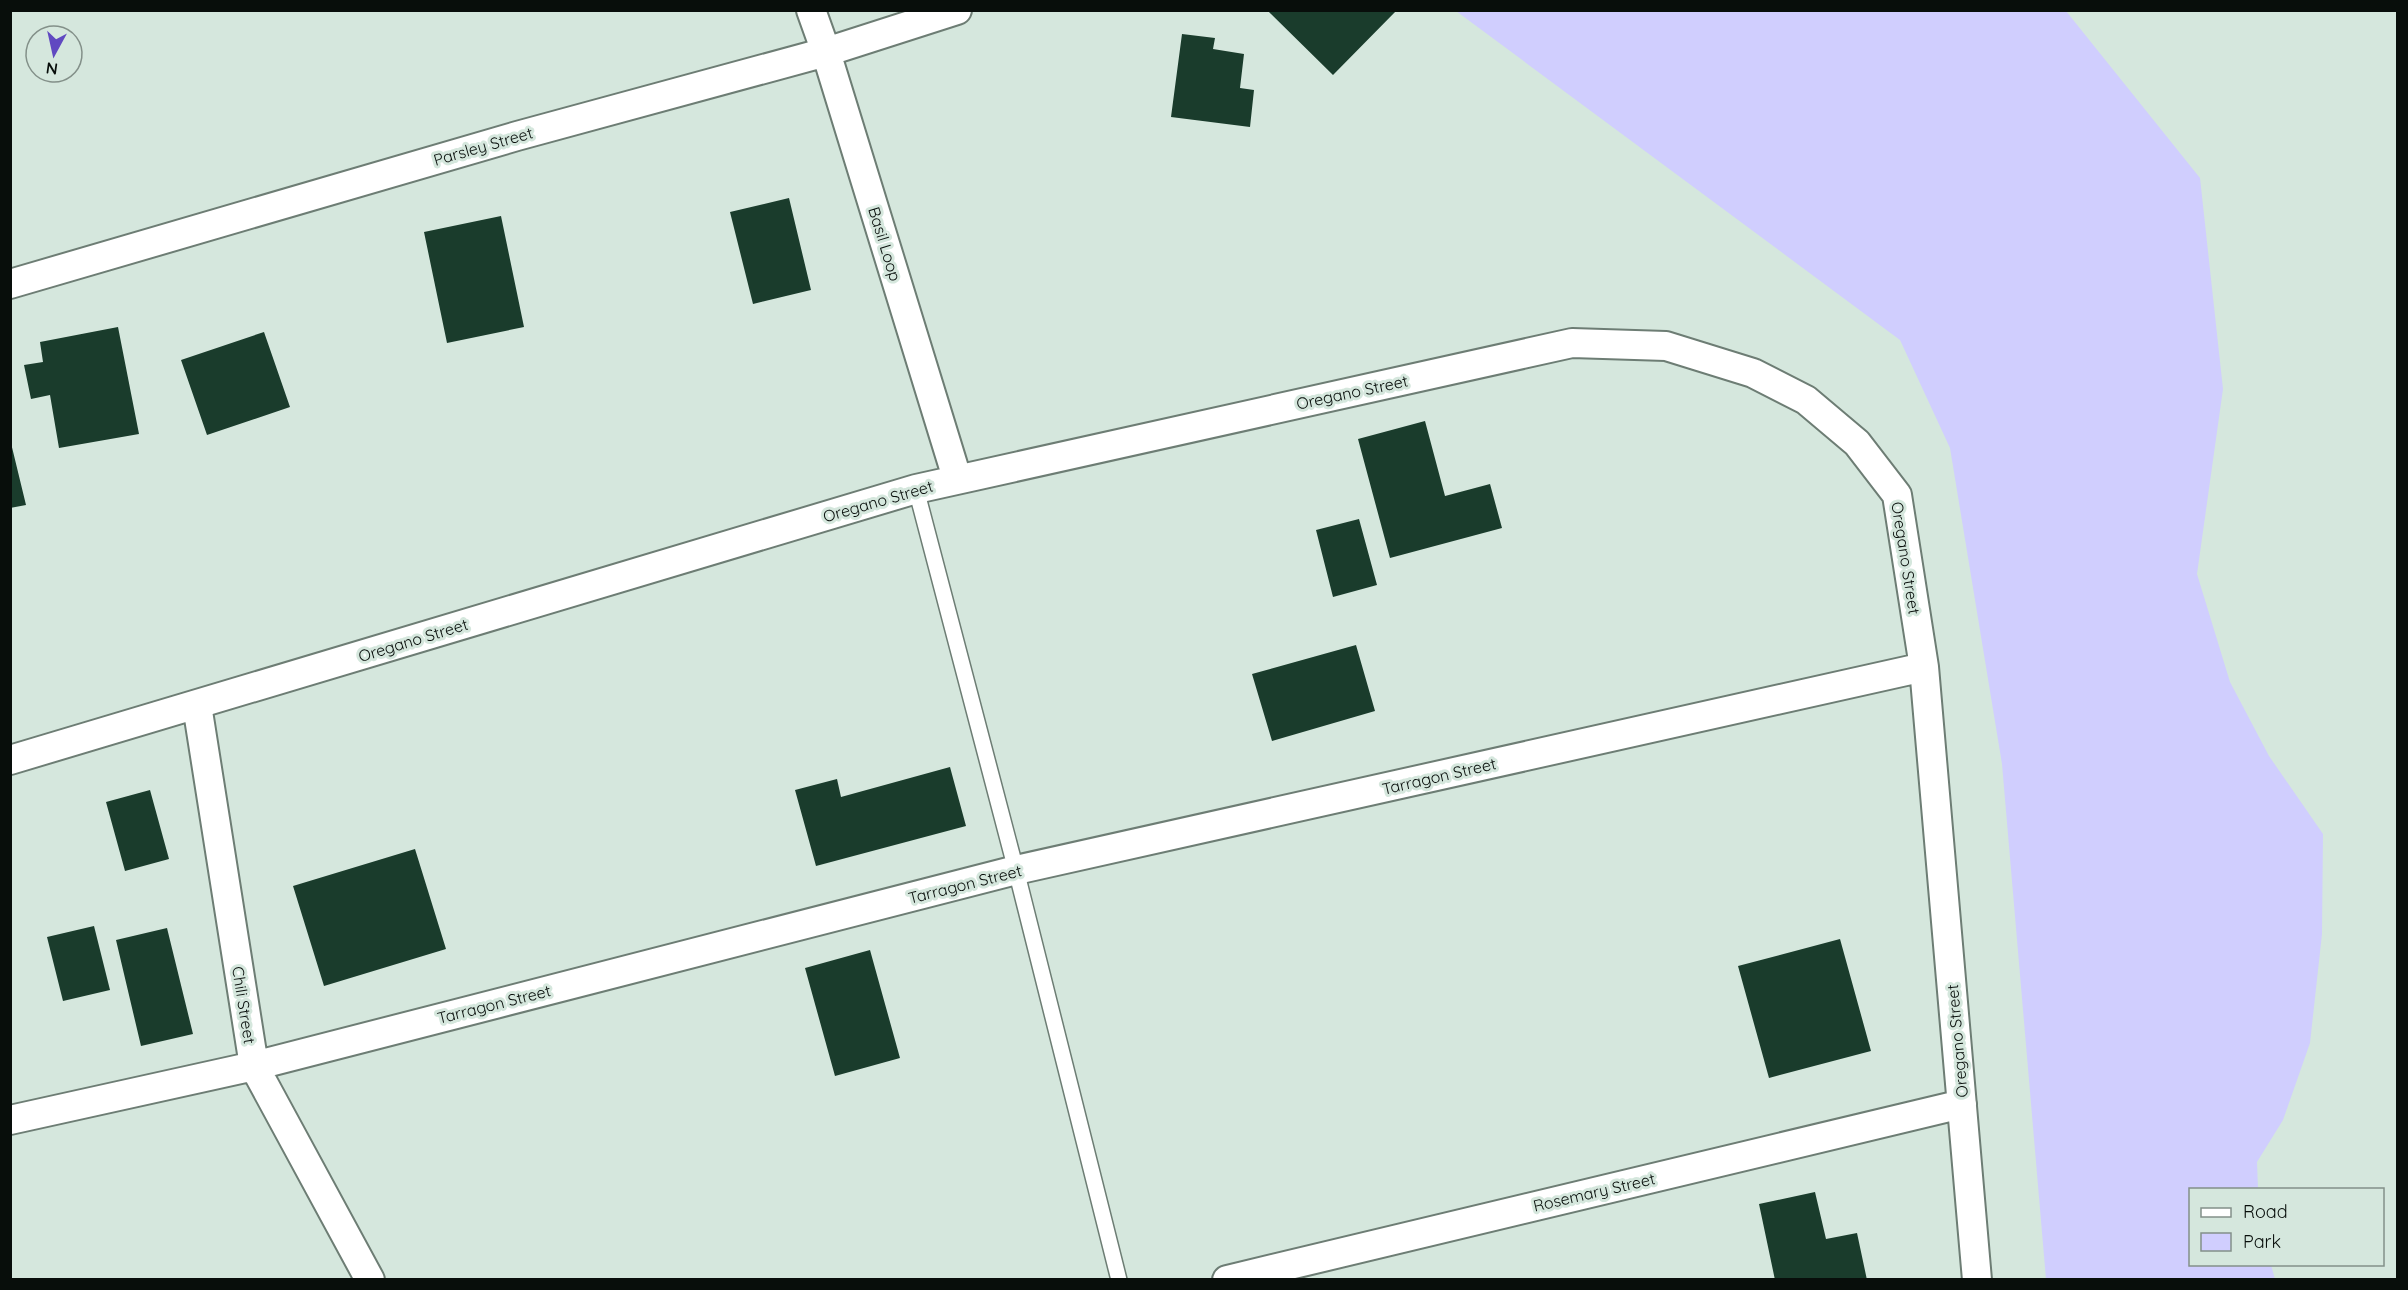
<svg xmlns="http://www.w3.org/2000/svg" width="2408" height="1290" viewBox="0 0 2408 1290" font-family="Quicksand,sans-serif">
<style>
.green{fill:#d0cefe}
.building{fill:#1a3c2c}
.lines{fill:none;stroke-linecap:round;stroke-linejoin:round}
.lane-casing{stroke:#6d7d74;stroke-width:18}
.street-casing{stroke:#6d7d74;stroke-width:32}
.lane{stroke:#fff;stroke-width:15}
.street{stroke:#fff;stroke-width:28}
.labels{text-anchor:middle;dominant-baseline:central;stroke-width:6;stroke-linejoin:round;paint-order:stroke}
.street-label{font-size:16px;fill:#080e0b;stroke:#d5e7dd}
</style>
<rect width="100%" height="100%" fill="#d5e7dd"/>
<path class="green" d="M 1456,11 L 2066,11 L 2200,178 L 2223,389 L 2197,574 L 2230,682 L 2269,756 L 2323,834 L 2322,934 L 2310,1043 L 2283,1120 L 2257,1162 L 2258,1189 L 2190,1190 L 2190,1264 L 2271,1265 L 2275,1279 L 2046,1279 L 2002,764 L 1950,448 L 1900,340 Z"/>
<path class="building" d="M 1267,10 L 1397,10 L 1333,75 Z
M 1182,34 L 1215,38 L 1213,49 L 1244,54 L 1240,88 L 1254,90 L 1250,127 L 1171,117 Z
M 789,198 L 811,290 L 753,304 L 730,212 Z
M 501,216 L 524,327 L 447,343 L 424,232 Z
M 118,327 L 139,434 L 59,448 L 50,395 L 31,399 L 24,365 L 43,362 L 40,342 Z
M 264,332 L 290,407 L 207,435 L 181,360 Z
M 1425,421 L 1445,496 L 1490,484 L 1502,528 L 1390,558 L 1358,439 Z
M 10,439 L 26,505 L 10,508 Z
M 1359,519 L 1377,585 L 1333,597 L 1316,530 Z
M 1356,645 L 1375,711 L 1272,741 L 1252,674 Z
M 950,767 L 966,826 L 816,866 L 795,790 L 837,779 L 841,797 Z
M 150,790 L 169,859 L 125,871 L 106,802 Z
M 415,849 L 446,949 L 324,986 L 293,886 Z
M 94,926 L 110,990 L 63,1001 L 47,937 Z
M 167,928 L 193,1034 L 141,1046 L 116,940 Z
M 1840,939 L 1871,1051 L 1769,1078 L 1738,966 Z
M 870,950 L 900,1058 L 835,1076 L 805,968 Z
M 1815,1192 L 1826,1239 L 1857,1233 L 1867,1280 L 1775,1280 L 1759,1204 Z"/>
<g class="lines">
<g class="lane-casing">
<path id="lane" d="M 916,489 L 1016,870 L 1119,1280"/>
</g>
<g class="street-casing">
<path id="street" d="M 811,10 L 826,52 L 957,478
M 10,284 L 517,136 L 826,52 L 957,10
M 197,705 L 254,1066 L 370,1280
M 10,760 L 916,489 L 1572,343 L 1666,346 L 1753,373 L 1806,400 L 1857,443 L 1897,495 L 1924,667 L 1977,1280
M 10,1120 L 254,1066 L 1016,870 L 1924,667
M 1227,1280 L 1962,1104"/>
</g>
<use href="#lane" class="lane"/>
<use href="#street" class="street"/>
</g>
<g class="labels">
<g class="street-label">
<text transform="translate(483 146) rotate(-16)">Parsley Street</text>
<text transform="translate(885 244) rotate(73)">Basil Loop</text>
<text transform="translate(1352 392) rotate(-12)">Oregano Street</text>
<text transform="translate(878 501) rotate(-16)">Oregano Street</text>
<text transform="translate(1906 558) rotate(81)">Oregano Street</text>
<text transform="translate(413 640) rotate(-17)">Oregano Street</text>
<text transform="translate(1439 776) rotate(-13)">Tarragon Street</text>
<text transform="translate(965 884) rotate(-14)">Tarragon Street</text>
<text transform="translate(494 1004) rotate(-14)">Tarragon Street</text>
<text transform="translate(244 1005) rotate(81)">Chili Street</text>
<text transform="translate(1957 1041) rotate(-95)">Oregano Street</text>
<text transform="translate(1594 1192) rotate(-13)">Rosemary Street</text>
</g>
</g>
<rect width="2408" height="1290" fill="none" stroke="#080e0b" stroke-width="24"/>
<rect x="2189" y="1188" width="195" height="78" fill="#d5e7dd" stroke="#839089" stroke-width="1.5"/>
<rect x="2201" y="1208" width="30" height="9" fill="#ffffff" stroke="#839089" stroke-width="1.5"/>
<text x="2243" y="1218" font-size="18" fill="#080e0b">Road</text>
<rect x="2201" y="1233" width="30" height="18" fill="#d0cefe" stroke="#839089" stroke-width="1.5"/>
<text x="2243" y="1248" font-size="18" fill="#080e0b">Park</text>
<g transform="translate(54 54) rotate(188)"><circle r="28" fill="#d5e7dd" stroke="#839089" stroke-width="1.5"/>
<path d="M0-4.5L10 22L0 15L-10 22Z" fill="#6049c1"/>
<text y="-9" font-size="16" font-weight="bold" text-anchor="middle" fill="#080e0b">N</text>
</g>
</svg>
